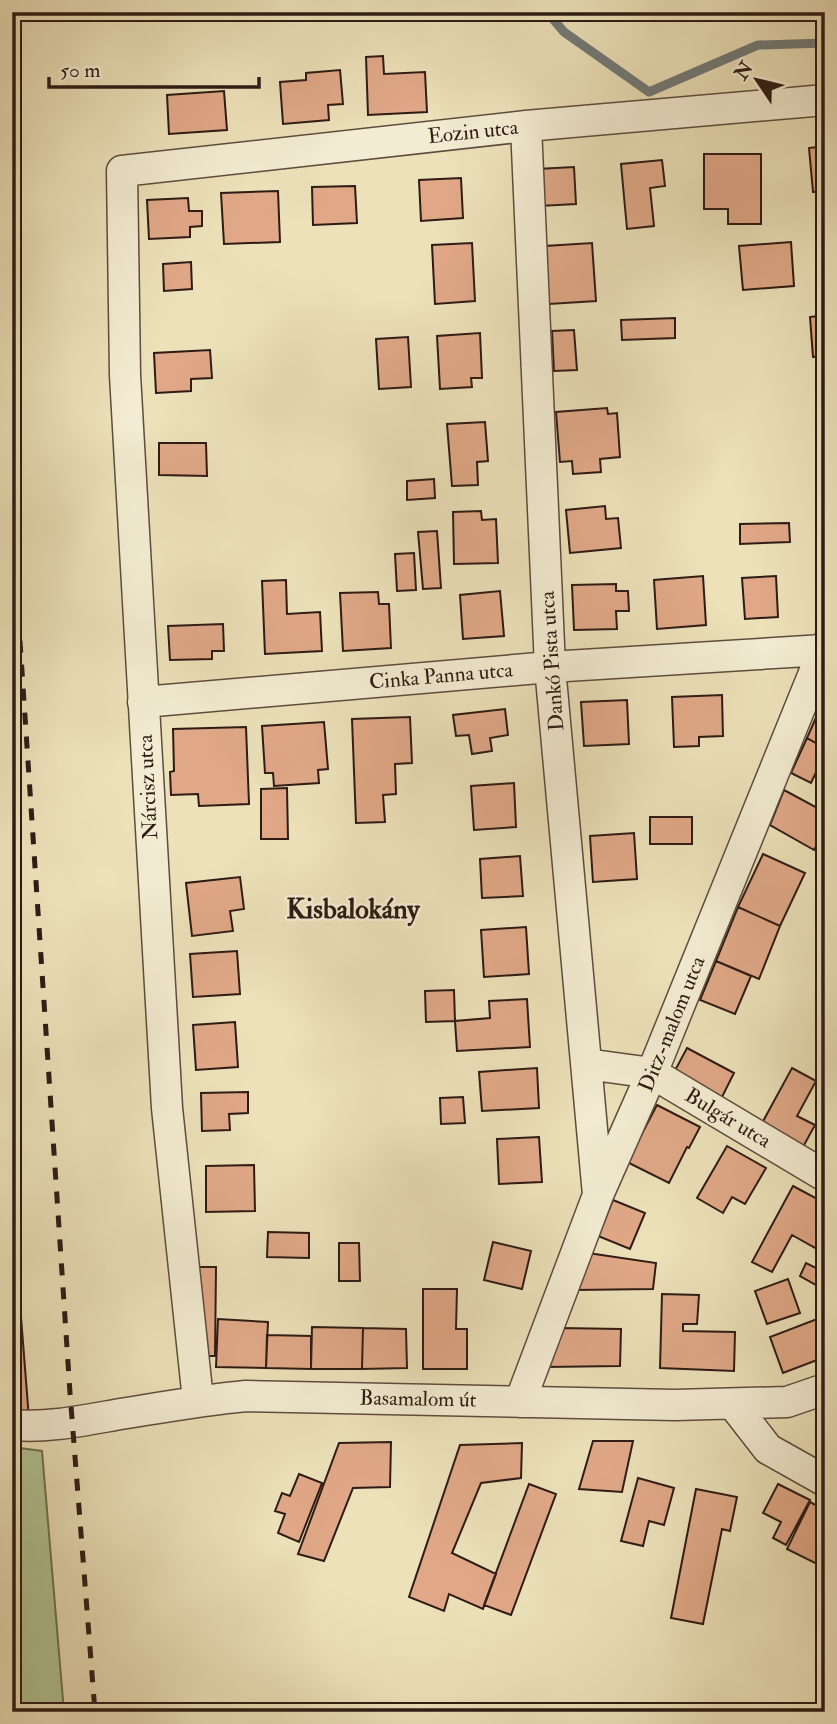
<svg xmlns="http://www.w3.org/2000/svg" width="837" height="1724" viewBox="0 0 837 1724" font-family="'IM FELL Double Pica',serif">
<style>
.green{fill:#b2c494;stroke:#707054;stroke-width:2}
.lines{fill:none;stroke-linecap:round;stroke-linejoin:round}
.stream{stroke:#727a79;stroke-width:9}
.building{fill:#e0a887;stroke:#2e1b15;stroke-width:2}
.minor-casing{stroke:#5e4c3e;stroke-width:33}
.minor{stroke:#f3ecd2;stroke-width:30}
.rail{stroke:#2e1b15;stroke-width:5;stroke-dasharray:12 12;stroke-linecap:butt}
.labels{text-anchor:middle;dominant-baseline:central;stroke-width:5;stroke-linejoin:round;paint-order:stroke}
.street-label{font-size:21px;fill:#2e1b15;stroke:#f3ecd2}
.district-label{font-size:28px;font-weight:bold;fill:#2e1b15;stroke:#f3ecd2}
</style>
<rect width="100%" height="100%" fill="#ece1b9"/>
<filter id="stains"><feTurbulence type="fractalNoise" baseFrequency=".00286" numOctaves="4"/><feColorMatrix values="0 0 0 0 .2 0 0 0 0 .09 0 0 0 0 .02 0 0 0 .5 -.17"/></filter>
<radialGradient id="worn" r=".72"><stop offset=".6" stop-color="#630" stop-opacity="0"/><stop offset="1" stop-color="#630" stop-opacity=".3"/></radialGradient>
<path class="green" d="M 12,1447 L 42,1451 L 64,1712 L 12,1712 Z"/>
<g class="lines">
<path class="stream" d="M 547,12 L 564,32 L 649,92 L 758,45 L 825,43"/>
</g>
<path class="building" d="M 383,56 L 384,74 L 425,72 L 427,112 L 368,115 L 366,57 Z
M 340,70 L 343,104 L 328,105 L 329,120 L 283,124 L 280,82 L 306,80 L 306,73 Z
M 224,91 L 227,130 L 169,134 L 167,95 Z
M 825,146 L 825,191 L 813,192 L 809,148 Z
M 704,154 L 761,154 L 761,224 L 728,224 L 728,209 L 704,209 Z
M 662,160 L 665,186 L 650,188 L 654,226 L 627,229 L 621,164 Z
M 574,167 L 576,204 L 539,206 L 537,169 Z
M 461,178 L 463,218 L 421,221 L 419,180 Z
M 355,186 L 357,223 L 313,225 L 312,187 Z
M 278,191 L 280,242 L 224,244 L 221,193 Z
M 188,198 L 189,211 L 202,211 L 202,226 L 190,227 L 190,237 L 149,239 L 147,200 Z
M 791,242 L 794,286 L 743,290 L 739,246 Z
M 472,243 L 475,301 L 435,304 L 432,245 Z
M 592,243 L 596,301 L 549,304 L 545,246 Z
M 191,262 L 192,289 L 164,291 L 163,264 Z
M 825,315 L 825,356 L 813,357 L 810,317 Z
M 675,318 L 675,338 L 622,340 L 621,320 Z
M 574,330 L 577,370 L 554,371 L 552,331 Z
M 480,333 L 482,378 L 471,378 L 472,387 L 440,389 L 437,336 Z
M 408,337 L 411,387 L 379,389 L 376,339 Z
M 210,350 L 212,378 L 191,379 L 191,391 L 156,393 L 154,353 Z
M 607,408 L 608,414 L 617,413 L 620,457 L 600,459 L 601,472 L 573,474 L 572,461 L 560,462 L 556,412 Z
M 485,422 L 488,461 L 477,462 L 478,485 L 452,486 L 447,424 Z
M 159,443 L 206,443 L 207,476 L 159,475 Z
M 434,479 L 435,498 L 407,500 L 407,481 Z
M 605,506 L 606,519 L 618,518 L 621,548 L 570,553 L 566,510 Z
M 481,511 L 482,520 L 496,519 L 498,563 L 454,564 L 453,512 Z
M 789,523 L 790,542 L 740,544 L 740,524 Z
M 437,531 L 441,588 L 423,589 L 418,532 Z
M 414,553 L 416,590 L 397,591 L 395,554 Z
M 703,576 L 706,625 L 657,629 L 654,580 Z
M 776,576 L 778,617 L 745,619 L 742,578 Z
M 286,580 L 287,614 L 320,612 L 322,651 L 265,654 L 262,581 Z
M 616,584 L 616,591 L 628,591 L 629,611 L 616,611 L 617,629 L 574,630 L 572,585 Z
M 500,591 L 504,636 L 463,639 L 460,595 Z
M 378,592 L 379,604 L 389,604 L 391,648 L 343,651 L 340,593 Z
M 223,624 L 224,651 L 212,651 L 212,659 L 170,660 L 168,626 Z
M 722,695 L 723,736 L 699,737 L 699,746 L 674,747 L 672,697 Z
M 825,697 L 825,748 L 807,738 Z
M 627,700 L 629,744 L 584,746 L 581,702 Z
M 505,709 L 508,735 L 490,738 L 492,751 L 472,754 L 469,735 L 456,736 L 453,715 Z
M 410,717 L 412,763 L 395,764 L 396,794 L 383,795 L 385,822 L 356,823 L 352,719 Z
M 324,722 L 328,769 L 318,770 L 319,783 L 274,786 L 273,773 L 265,773 L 262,726 Z
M 246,727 L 249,804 L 199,806 L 198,794 L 171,795 L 170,772 L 174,771 L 173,729 Z
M 807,738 L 825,748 L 825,774 L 817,770 L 811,783 L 791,773 Z
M 514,783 L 516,827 L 474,830 L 471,786 Z
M 287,788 L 288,839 L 261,839 L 261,789 Z
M 784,790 L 825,812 L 825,831 L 814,850 L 770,825 Z
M 650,817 L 692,817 L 692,844 L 650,844 Z
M 634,833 L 637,879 L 593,882 L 590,836 Z
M 763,854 L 805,873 L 780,926 L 738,907 Z
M 520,856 L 523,896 L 482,898 L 480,859 Z
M 240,877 L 244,909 L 230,911 L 233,931 L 192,936 L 186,883 Z
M 738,907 L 780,926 L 759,979 L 716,961 Z
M 526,927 L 529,974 L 484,977 L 481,930 Z
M 237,951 L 240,994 L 193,997 L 190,954 Z
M 716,961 L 751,976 L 735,1014 L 700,1000 Z
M 454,990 L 455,1021 L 426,1022 L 425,991 Z
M 527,999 L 530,1047 L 457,1051 L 455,1021 L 490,1018 L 489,1001 Z
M 235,1022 L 238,1067 L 196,1070 L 193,1025 Z
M 687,1048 L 734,1073 L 720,1101 L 672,1076 Z
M 537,1068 L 539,1108 L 482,1111 L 479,1072 Z
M 792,1068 L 816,1081 L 797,1116 L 815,1125 L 803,1147 L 761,1125 Z
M 248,1092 L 248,1113 L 229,1114 L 230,1130 L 202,1131 L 201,1093 Z
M 463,1097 L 465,1123 L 441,1124 L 440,1098 Z
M 657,1105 L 700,1127 L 689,1148 L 687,1147 L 669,1183 L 627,1162 Z
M 539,1137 L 542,1182 L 499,1184 L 497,1139 Z
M 727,1146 L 766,1168 L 745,1204 L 732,1197 L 723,1213 L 697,1198 Z
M 12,1157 L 19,1245 L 12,1243 Z
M 254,1165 L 255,1211 L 206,1212 L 206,1166 Z
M 793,1186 L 825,1203 L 825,1238 L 819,1250 L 792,1235 L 772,1272 L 752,1262 Z
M 613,1200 L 645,1213 L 630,1249 L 598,1236 Z
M 268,1232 L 309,1233 L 309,1258 L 267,1257 Z
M 493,1242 L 531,1251 L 522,1289 L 484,1280 Z
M 339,1243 L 359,1243 L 360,1281 L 339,1281 Z
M 588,1253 L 656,1263 L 653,1289 L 575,1290 Z
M 825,1258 L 825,1290 L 800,1276 L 806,1263 L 818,1269 Z
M 197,1267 L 216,1267 L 215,1356 L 196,1356 Z
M 788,1279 L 800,1313 L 767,1324 L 755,1291 Z
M 423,1289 L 457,1289 L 456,1329 L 467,1329 L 467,1369 L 423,1369 Z
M 662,1294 L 699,1295 L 697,1324 L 683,1324 L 683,1331 L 735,1332 L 734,1371 L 660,1368 Z
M 825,1316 L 825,1357 L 783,1373 L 770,1337 Z
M 12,1317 L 21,1317 L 29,1419 L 12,1416 Z
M 218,1319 L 268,1322 L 266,1368 L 216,1367 Z
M 312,1327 L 363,1328 L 362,1369 L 311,1369 Z
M 363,1328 L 406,1329 L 407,1368 L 362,1369 Z
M 560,1328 L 621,1329 L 620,1366 L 545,1367 Z
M 267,1335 L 311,1336 L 311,1369 L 266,1368 Z
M 593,1441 L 633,1441 L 622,1492 L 579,1489 Z
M 391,1442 L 390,1487 L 353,1488 L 324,1561 L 298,1554 L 339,1443 Z
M 522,1443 L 521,1478 L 481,1483 L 452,1553 L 496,1574 L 483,1609 L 449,1594 L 444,1611 L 409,1597 L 460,1445 Z
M 299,1474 L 322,1483 L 299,1542 L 278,1533 L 285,1514 L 275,1511 L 282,1493 L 290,1496 Z
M 638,1478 L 674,1488 L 664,1525 L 649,1521 L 643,1546 L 621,1541 Z
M 529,1484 L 556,1494 L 511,1615 L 484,1605 Z
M 778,1484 L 810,1500 L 786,1545 L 773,1538 L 781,1522 L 763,1513 Z
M 696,1489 L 737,1497 L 730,1531 L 722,1529 L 703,1624 L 671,1618 Z
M 810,1502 L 825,1510 L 825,1568 L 787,1549 Z"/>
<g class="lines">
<g class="minor-casing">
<path id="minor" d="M 526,126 L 550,667 L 598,1195
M 143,702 L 550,667 L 823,650
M 586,1064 L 652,1073 L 825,1176
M 198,1400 L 167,1108 L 125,375 L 122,171 L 526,126 L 825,100
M 520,1402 L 598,1195 L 652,1073 L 825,646
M 733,1404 L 768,1449 L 825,1481
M 12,1425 C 47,1428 81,1421 115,1415 C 159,1408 202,1400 246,1396 L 675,1405 L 787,1402 L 825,1389"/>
</g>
<use href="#minor" class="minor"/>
<path class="rail" d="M 12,521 L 70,1393 L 95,1712"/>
</g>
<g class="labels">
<g class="street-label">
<text transform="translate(473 132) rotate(-6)">Eozin utca</text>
<text transform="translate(552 661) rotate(-94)">Dankó Pista utca</text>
<text transform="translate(441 676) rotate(-5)">Cinka Panna utca</text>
<text transform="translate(148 787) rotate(-93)">Nárcisz utca</text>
<text transform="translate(672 1024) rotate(-68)">Ditz-malom utca</text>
<text transform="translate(728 1118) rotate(31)">Bulgár utca</text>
<text transform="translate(418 1399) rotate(1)">Basamalom út</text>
</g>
<g class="district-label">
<text x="353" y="909">Kisbalokány</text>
</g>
</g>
<rect width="837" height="1724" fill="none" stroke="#ece1b9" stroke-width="42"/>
<rect x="14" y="14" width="809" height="1696" fill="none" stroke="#2e1b15" stroke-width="3.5"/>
<rect x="21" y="21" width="795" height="1682" fill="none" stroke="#2e1b15" stroke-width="2"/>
<g transform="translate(757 80) rotate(305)" stroke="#f3ecd2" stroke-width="5" paint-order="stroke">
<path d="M0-5L12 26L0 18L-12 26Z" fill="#2e1b15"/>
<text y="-10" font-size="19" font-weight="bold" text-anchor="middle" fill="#2e1b15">N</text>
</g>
<path d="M49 77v10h210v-10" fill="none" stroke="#2e1b15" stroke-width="3.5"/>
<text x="60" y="77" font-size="21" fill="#2e1b15" stroke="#f3ecd2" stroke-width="5" paint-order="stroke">50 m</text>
<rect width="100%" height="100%" filter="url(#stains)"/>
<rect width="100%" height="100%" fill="url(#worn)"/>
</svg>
